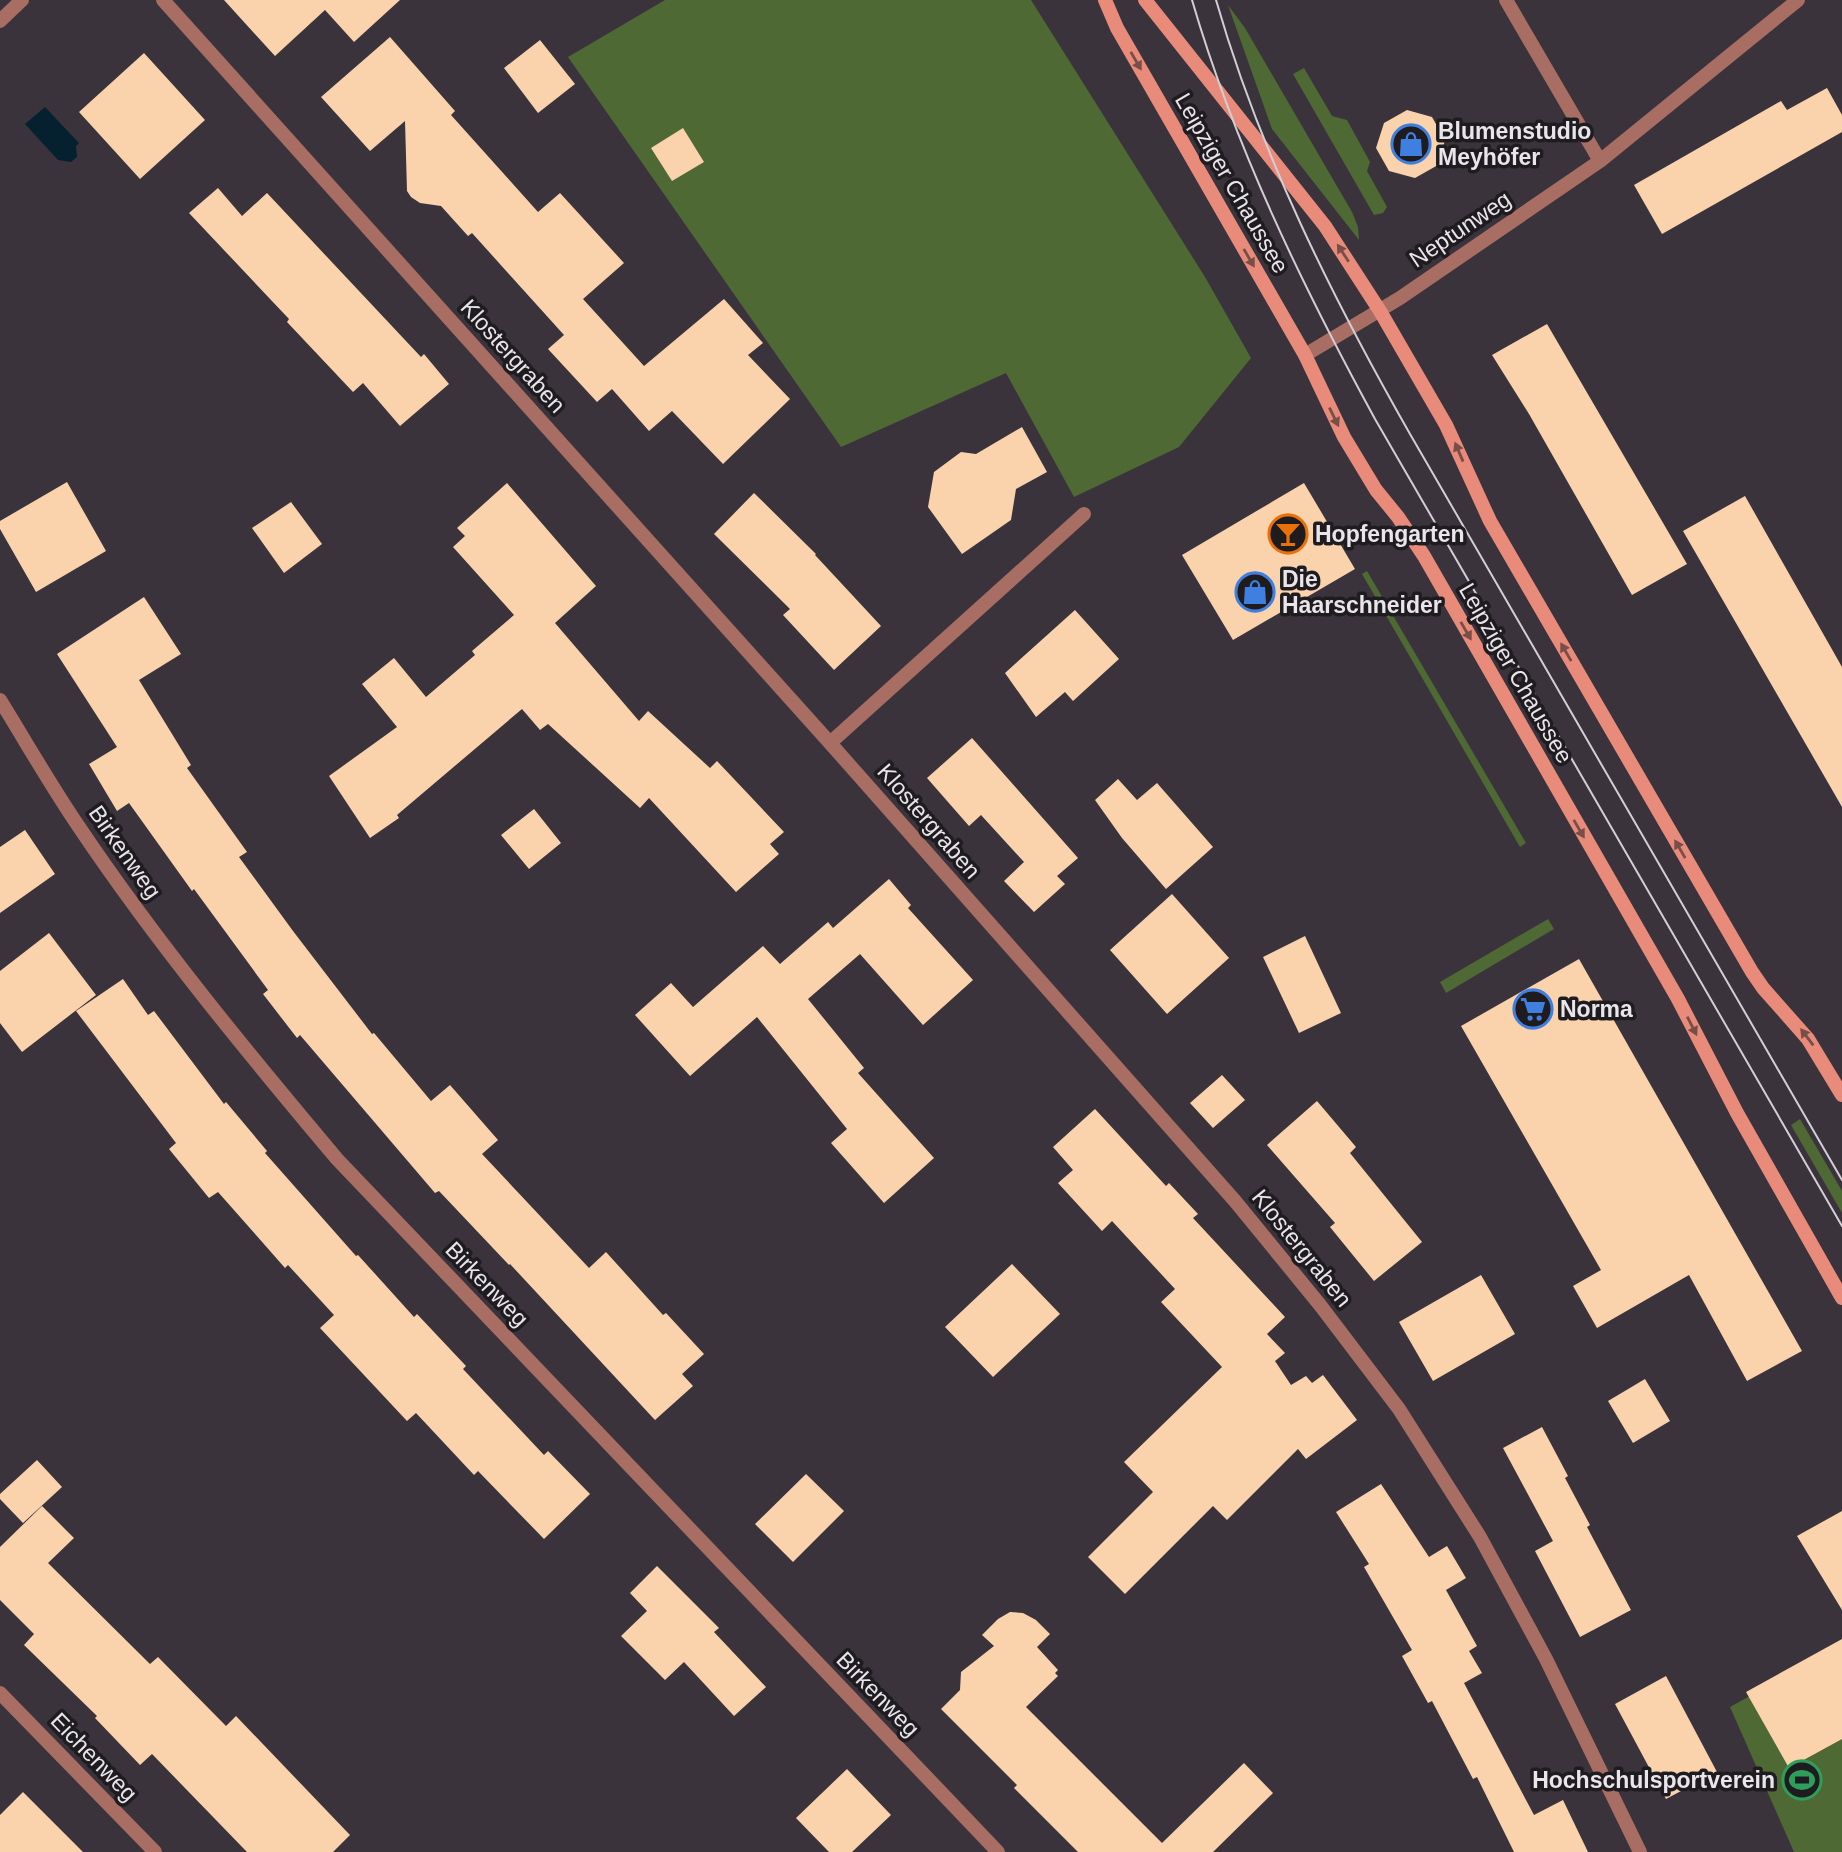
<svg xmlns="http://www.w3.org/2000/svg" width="1842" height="1852" viewBox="0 0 1842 1852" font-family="Helvetica,sans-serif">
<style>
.green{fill:#4f6935}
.water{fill:#05202f}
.building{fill:#fad3ad}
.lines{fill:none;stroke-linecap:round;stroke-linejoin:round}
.street{stroke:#a86e63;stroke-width:14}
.secondary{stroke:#e88b7a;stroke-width:14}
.tram{stroke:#d3ced5;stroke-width:2}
.oneway{fill:#794e48}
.labels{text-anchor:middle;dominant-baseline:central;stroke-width:7;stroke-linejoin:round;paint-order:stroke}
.poi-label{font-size:23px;font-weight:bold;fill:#e9e5eb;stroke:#1f1c20;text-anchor:start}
.street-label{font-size:23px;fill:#e9e5eb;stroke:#1f1c20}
</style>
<rect width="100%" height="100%" fill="#3a333c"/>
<path class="green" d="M 665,0 L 1031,0 L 1205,277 L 1251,358 L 1179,447 L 1074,497 L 1006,373 L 841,447 L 568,57 Z
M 1228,5 L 1245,28 L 1352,212 L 1358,227 L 1359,240 L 1272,129 Z
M 1304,68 L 1332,116 L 1347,120 L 1370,162 L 1367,171 L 1387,207 L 1383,213 L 1374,215 L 1293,74 Z
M 1367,571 L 1526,843 L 1520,847 L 1362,574 Z
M 1548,919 L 1554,929 L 1446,993 L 1440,982 Z
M 1800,1119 L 1842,1191 L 1842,1213 L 1791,1125 Z
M 1842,1645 L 1842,1852 L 1794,1852 L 1730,1707 Z"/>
<path class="water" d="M 45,107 L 79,143 L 76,146 L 77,157 L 71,162 L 58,160 L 25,124 Z"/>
<path class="building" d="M 224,0 L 400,0 L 354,42 L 325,10 L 275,56 Z
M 390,37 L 455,111 L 451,115 L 538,212 L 560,193 L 624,263 L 583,299 L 644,366 L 724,299 L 763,343 L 748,355 L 790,399 L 723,464 L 672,411 L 649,431 L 612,389 L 597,402 L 548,349 L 564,335 L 472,233 L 468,236 L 441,206 L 420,203 L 411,197 L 407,191 L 405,121 L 370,151 L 321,97 Z
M 540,40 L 575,84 L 538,113 L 504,68 Z
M 144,53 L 205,120 L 140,179 L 79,112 Z
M 1827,88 L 1842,115 L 1842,132 L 1662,234 L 1634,185 L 1781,101 L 1787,110 Z
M 1407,110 L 1432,117 L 1445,140 L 1438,165 L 1415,178 L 1389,171 L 1376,148 L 1384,123 Z
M 683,128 L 704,162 L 672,181 L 651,148 Z
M 218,188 L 242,216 L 267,193 L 421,357 L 424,354 L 449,384 L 400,426 L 363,383 L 353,392 L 287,322 L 289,319 L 189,213 Z
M 1547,324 L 1687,564 L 1632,595 L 1529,414 L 1492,355 Z
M 1022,427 L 1047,472 L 1016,489 L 1011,520 L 962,554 L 928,507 L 934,472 L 961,452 L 976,454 Z
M 67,482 L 106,551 L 36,592 L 0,529 L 0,521 Z
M 507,483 L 596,586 L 555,623 L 639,721 L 648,711 L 710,768 L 717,761 L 784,832 L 770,844 L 779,854 L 736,892 L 649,798 L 640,808 L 548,724 L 540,730 L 522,709 L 397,815 L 399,818 L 370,838 L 329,776 L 397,727 L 362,684 L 394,658 L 426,697 L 475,655 L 472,651 L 514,615 L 453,547 L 465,536 L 457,528 Z
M 1304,483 L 1355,569 L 1233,640 L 1182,555 Z
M 754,493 L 816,554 L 815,555 L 881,626 L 834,670 L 783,615 L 790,609 L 714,534 Z
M 1745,496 L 1842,667 L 1842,807 L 1683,531 Z
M 291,502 L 322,544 L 284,573 L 252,528 Z
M 144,597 L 181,654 L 139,680 L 191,765 L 187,768 L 247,852 L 239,857 L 293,931 L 372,1034 L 374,1033 L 431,1101 L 450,1085 L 498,1140 L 482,1154 L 589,1268 L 606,1252 L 663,1315 L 666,1313 L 704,1354 L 682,1374 L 693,1386 L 655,1420 L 510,1264 L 509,1265 L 439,1191 L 435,1193 L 300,1035 L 297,1038 L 263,994 L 268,990 L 194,889 L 192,891 L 129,803 L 117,811 L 89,764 L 117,747 L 57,654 Z
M 1075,610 L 1119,659 L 1073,701 L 1065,692 L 1036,717 L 1005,673 Z
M 972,738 L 1078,858 L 1057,876 L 1065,884 L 1034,912 L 1004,881 L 1024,862 L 981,815 L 969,826 L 927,778 Z
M 1118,779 L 1137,800 L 1157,783 L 1213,847 L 1166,889 L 1122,838 L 1095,800 Z
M 534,809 L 561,843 L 529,869 L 501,835 Z
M 25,830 L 55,874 L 0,913 L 0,847 Z
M 889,879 L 911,905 L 908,908 L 973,980 L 923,1025 L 860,954 L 808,999 L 864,1068 L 858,1073 L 934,1158 L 884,1203 L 831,1143 L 847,1129 L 757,1017 L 690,1076 L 635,1015 L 671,983 L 693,1007 L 763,946 L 780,964 L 828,922 L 833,928 Z
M 1172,894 L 1229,958 L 1167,1014 L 1110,950 Z
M 49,933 L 96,995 L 22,1052 L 0,1023 L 0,971 Z
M 1305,936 L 1341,1013 L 1299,1033 L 1263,957 Z
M 1579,959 L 1802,1351 L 1747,1381 L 1689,1275 L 1597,1328 L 1573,1286 L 1601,1270 L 1461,1026 Z
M 123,979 L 148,1015 L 154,1011 L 224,1104 L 226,1102 L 267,1151 L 265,1153 L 356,1256 L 358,1255 L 414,1317 L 417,1314 L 466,1366 L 463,1369 L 544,1455 L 548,1451 L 590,1494 L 544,1539 L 478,1471 L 474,1475 L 416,1413 L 407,1421 L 320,1328 L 334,1315 L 288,1265 L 285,1268 L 218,1192 L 209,1198 L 169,1149 L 176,1143 L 76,1011 Z
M 1222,1075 L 1245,1100 L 1213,1128 L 1190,1103 Z
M 1317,1101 L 1356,1147 L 1350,1153 L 1422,1242 L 1374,1281 L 1330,1227 L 1335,1223 L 1267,1145 Z
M 1095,1109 L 1166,1186 L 1169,1183 L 1198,1214 L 1193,1218 L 1285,1317 L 1267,1334 L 1285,1353 L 1275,1361 L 1291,1385 L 1306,1376 L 1312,1383 L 1323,1375 L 1357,1420 L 1306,1459 L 1298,1449 L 1227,1520 L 1213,1506 L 1125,1594 L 1088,1557 L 1153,1492 L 1124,1462 L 1222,1367 L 1161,1302 L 1175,1289 L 1112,1221 L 1102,1231 L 1058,1183 L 1073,1170 L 1053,1147 Z
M 1012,1264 L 1060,1314 L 993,1377 L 945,1327 Z
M 1481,1275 L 1515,1334 L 1433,1381 L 1399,1322 Z
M 1645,1379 L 1670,1421 L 1633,1443 L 1608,1401 Z
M 1542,1427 L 1568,1476 L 1565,1478 L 1590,1525 L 1587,1527 L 1631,1610 L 1580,1637 L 1535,1551 L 1553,1541 L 1503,1448 Z
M 37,1460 L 62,1487 L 23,1523 L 0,1499 L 0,1494 Z
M 806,1474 L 844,1511 L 793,1562 L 755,1524 Z
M 1381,1484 L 1429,1557 L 1447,1546 L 1466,1578 L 1446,1590 L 1477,1646 L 1469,1651 L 1482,1673 L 1464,1683 L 1534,1815 L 1563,1800 L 1588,1852 L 1514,1852 L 1477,1777 L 1473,1779 L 1432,1701 L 1428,1703 L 1402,1656 L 1412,1650 L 1364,1567 L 1369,1564 L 1336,1512 Z
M 42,1506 L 74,1538 L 48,1563 L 150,1664 L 158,1657 L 226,1726 L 236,1716 L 350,1835 L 333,1852 L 247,1852 L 152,1754 L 140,1765 L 95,1718 L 97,1716 L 24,1645 L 34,1634 L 0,1600 L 0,1547 Z
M 1842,1511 L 1842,1610 L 1797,1536 Z
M 657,1566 L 719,1628 L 714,1632 L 766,1687 L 734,1716 L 684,1662 L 665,1680 L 621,1636 L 647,1611 L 630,1593 Z
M 1010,1612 L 1023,1613 L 1036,1620 L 1050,1634 L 1037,1647 L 1058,1670 L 1055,1673 L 1058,1676 L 1026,1707 L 1162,1843 L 1244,1763 L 1273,1793 L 1213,1852 L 1078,1852 L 1014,1788 L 1017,1785 L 941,1709 L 960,1690 L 961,1672 L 994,1646 L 982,1635 L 998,1619 Z
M 1842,1639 L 1842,1739 L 1789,1768 L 1746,1692 Z
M 1666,1676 L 1717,1772 L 1666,1799 L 1615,1704 Z
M 847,1769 L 891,1815 L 852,1852 L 829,1852 L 796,1818 Z
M 23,1792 L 83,1852 L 0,1852 L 0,1815 Z"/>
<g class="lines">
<path class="street" d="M 163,0 L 830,743 L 1235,1201 L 1320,1305 L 1399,1409 L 1480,1537 L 1546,1659 L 1640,1852
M 1506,0 L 1600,161
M 0,21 L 22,0
M 1305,355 L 1400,298 L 1600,161 L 1798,0
M 0,700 C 26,742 51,786 79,827 C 157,943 247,1052 337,1159 L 998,1852
M 830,743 L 1084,514
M 0,1693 L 155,1852"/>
<path class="secondary" d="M 1105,0 L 1117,28 L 1305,355 L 1344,437 L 1376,490 L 1398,517 L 1424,556 L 1678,999 L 1737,1113 L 1842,1298
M 1145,0 L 1325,226 L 1380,311 L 1446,425 L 1490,521 L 1752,972 L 1763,988 L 1808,1039 L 1842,1095"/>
<path class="tram" d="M 1192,0 C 1235,147 1302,285 1375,419 L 1842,1226
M 1216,0 C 1260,153 1332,297 1410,434 L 1842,1180"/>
</g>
<defs><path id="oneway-solid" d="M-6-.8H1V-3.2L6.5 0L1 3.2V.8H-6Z" transform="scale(1.75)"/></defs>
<g class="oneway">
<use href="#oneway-solid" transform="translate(1136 61) rotate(60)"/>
<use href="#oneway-solid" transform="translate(1343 253) rotate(-123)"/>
<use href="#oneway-solid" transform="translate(1249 258) rotate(60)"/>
<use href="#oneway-solid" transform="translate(1334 417) rotate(64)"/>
<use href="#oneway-solid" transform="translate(1459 452) rotate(-113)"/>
<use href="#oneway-solid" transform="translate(1466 631) rotate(60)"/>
<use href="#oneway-solid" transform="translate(1566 652) rotate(-120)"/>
<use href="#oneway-solid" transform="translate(1579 829) rotate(60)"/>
<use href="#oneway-solid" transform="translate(1680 849) rotate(-120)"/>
<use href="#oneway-solid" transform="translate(1692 1026) rotate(63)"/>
<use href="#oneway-solid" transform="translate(1807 1037) rotate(-127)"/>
</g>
<defs>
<g id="shop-ring" transform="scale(2.0125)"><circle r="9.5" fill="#1f1c20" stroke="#3f7fe0" stroke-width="1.5"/><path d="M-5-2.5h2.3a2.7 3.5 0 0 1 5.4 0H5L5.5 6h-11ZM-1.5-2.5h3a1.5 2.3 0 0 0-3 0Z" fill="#3f7fe0"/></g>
<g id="bar-ring" transform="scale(2.0125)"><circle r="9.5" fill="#1f1c20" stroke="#e8710a" stroke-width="1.5"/><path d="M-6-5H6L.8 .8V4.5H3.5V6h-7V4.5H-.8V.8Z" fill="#e8710a"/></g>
<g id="supermarket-ring" transform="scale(2.0125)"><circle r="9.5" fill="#1f1c20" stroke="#3f7fe0" stroke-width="1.5"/><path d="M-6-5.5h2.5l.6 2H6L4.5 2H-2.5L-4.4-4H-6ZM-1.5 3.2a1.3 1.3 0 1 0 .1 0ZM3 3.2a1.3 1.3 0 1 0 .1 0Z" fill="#3f7fe0"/></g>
<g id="stadium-ring" transform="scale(2.0125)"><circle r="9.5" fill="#1f1c20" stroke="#2e9e5b" stroke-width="1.5"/><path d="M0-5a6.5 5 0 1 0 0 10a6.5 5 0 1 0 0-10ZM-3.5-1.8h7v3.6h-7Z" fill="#2e9e5b"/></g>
</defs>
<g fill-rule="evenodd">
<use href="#shop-ring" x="1411" y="144"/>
<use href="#bar-ring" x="1288" y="534"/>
<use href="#shop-ring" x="1255" y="592"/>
<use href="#supermarket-ring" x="1533" y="1009"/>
<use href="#stadium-ring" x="1802" y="1780"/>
</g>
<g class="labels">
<g class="poi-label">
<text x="1438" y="131">Blumenstudio<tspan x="1438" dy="26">Meyhöfer</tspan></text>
<text x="1315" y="534">Hopfengarten</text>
<text x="1282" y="579">Die<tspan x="1282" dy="26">Haarschneider</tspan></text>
<text x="1560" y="1009">Norma</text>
<text x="1775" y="1780" text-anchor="end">Hochschulsportverein</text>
</g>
<g class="street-label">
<text transform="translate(1232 183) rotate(60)">Leipziger Chaussee</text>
<text transform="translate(1460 229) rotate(-34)">Neptunweg</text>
<text transform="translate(513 356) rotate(48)">Klostergraben</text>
<text transform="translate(1516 673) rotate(60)">Leipziger Chaussee</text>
<text transform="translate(929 821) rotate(49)">Klostergraben</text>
<text transform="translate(125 852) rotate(55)">Birkenweg</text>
<text transform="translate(1302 1248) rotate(51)">Klostergraben</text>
<text transform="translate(487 1284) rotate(46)">Birkenweg</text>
<text transform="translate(878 1694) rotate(46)">Birkenweg</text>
<text transform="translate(94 1757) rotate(46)">Eichenweg</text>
</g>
</g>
</svg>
